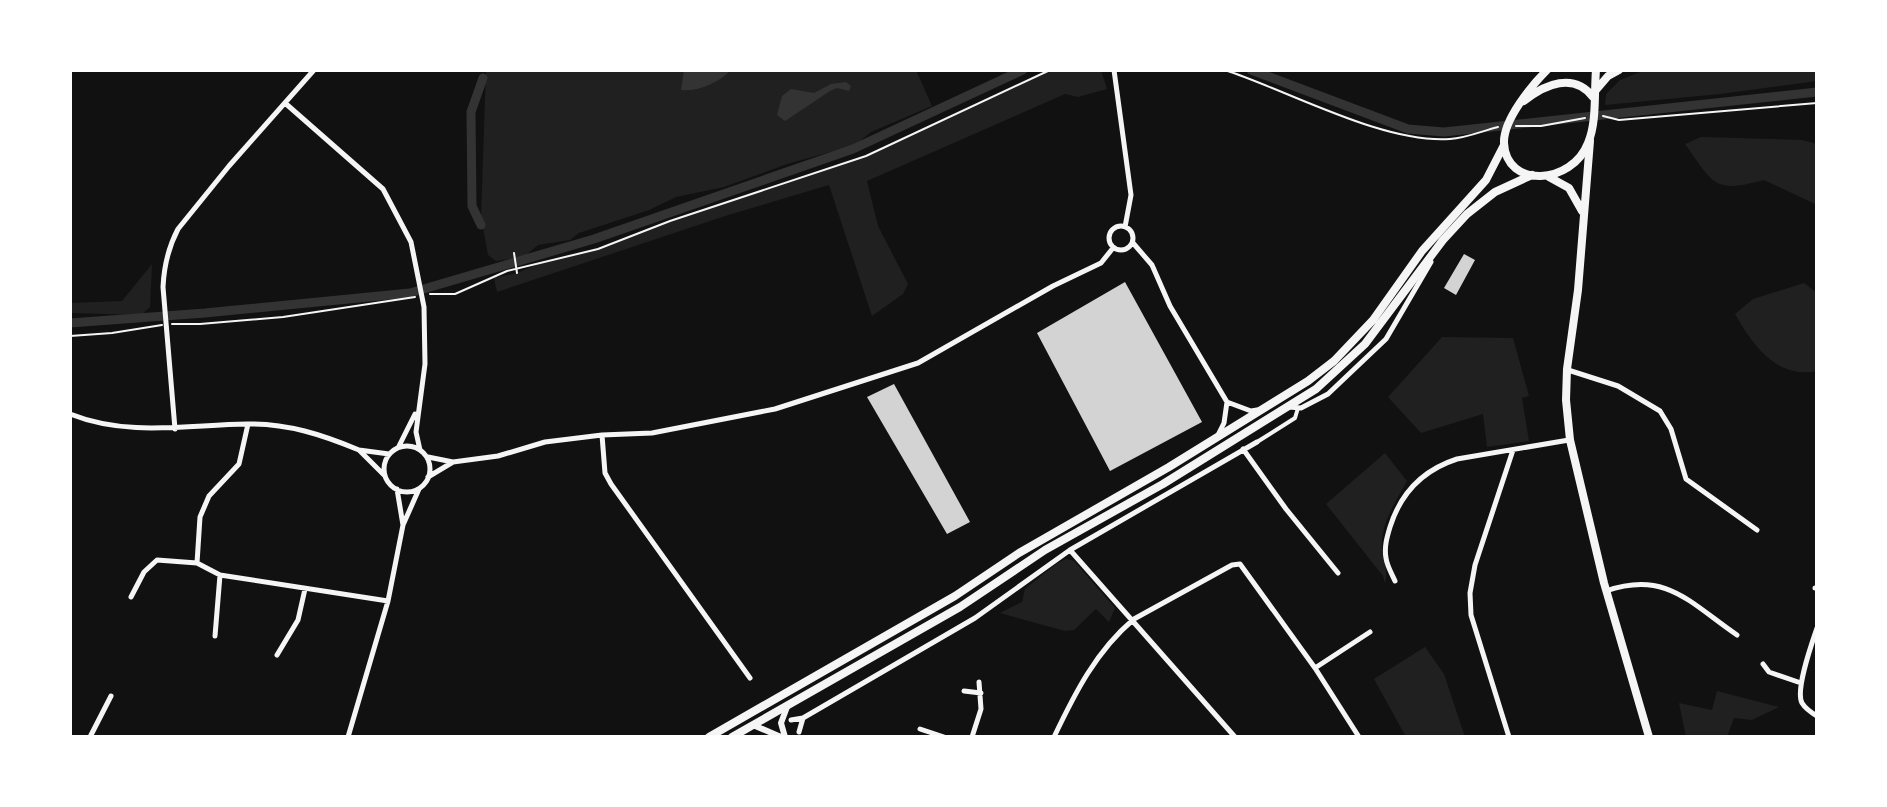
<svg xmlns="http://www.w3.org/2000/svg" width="1887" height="807" viewBox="0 0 1887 807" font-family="'PT Sans Narrow',sans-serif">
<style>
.green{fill:#202020}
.water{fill:#333}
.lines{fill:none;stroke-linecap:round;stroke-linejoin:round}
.canal{stroke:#333;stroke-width:9}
.building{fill:#d3d3d3}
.path{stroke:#f5f5f5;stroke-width:2}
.pedestrian{stroke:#f5f5f5;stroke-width:4}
.minor{stroke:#f5f5f5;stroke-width:5}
.tertiary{stroke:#f5f5f5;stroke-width:6}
.primary{stroke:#f5f5f5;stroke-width:8}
.trunk{stroke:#f5f5f5;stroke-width:8}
</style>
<rect width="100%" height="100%" fill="#111"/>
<path class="green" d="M 486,70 L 916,70 L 932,106 L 871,132 L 855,145 L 787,164 L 724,187 L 676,197 L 649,210 L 579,233 L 570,240 L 538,245 L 524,257 L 496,261 L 488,255 L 481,217 Z
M 1050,70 L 1101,70 L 1107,89 L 1078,97 L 1065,94 L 867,181 L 878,226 L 908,284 L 903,294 L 872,316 L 829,185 L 725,216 L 497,292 L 494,278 L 517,273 L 546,261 L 598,249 L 655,226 L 866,156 Z
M 1645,70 L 1817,70 L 1817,81 L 1720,94 L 1605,105 L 1606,94 L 1620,80 Z
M 1701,137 L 1802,140 L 1817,144 L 1817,205 L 1764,180 C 1713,194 1714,184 1685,144 Z
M 152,264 L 150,307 L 141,315 L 70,313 L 70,303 L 122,301 Z
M 1804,283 L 1817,293 L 1817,371 C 1776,379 1753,345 1735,314 L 1753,299 Z
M 1442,337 L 1513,338 L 1529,396 L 1522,398 L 1529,441 L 1487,447 L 1483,414 L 1421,433 L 1388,397 Z
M 1385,453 L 1407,481 C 1396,501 1381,523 1382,546 C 1382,559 1389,571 1385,583 L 1383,576 L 1326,504 Z
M 1066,559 L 1074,561 L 1115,608 L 1109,622 L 1096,609 L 1074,630 L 1065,631 L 1000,613 L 1022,602 L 1025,589 L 1056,564 Z
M 1425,647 L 1444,674 L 1465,737 L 1406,737 L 1374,679 Z
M 1717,691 L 1779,707 L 1752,720 L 1734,718 L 1727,737 L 1686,737 L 1679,703 L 1712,710 Z"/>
<path class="water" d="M 684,70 L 731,70 C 719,83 697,92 681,90 Z
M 846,82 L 851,86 L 849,91 L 837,88 L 830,91 L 785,121 L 777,115 L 782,96 L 791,89 L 814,93 L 831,84 Z"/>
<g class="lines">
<path class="canal" d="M 1251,70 L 1408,129 L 1444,132 L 1817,92
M 481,225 L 472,206 L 471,112 L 483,78
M 70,323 L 205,313 L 410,293 L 594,239 L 853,149 L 1023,70"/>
</g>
<path class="building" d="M 1464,254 L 1475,260 L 1456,295 L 1444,288 Z
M 1125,282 L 1202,422 L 1110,471 L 1037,333 Z
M 894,384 L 970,522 L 947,534 L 867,397 Z"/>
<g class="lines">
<path class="path" d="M 1225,70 C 1289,91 1384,144 1450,139 C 1467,138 1482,131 1498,127
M 1603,116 L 1619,120 L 1817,103
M 1516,126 L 1541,126 L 1585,118
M 514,253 L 517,273
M 430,294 L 455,294 L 507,271 L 598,249 L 670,221 L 866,156 L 1050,70
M 172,324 L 200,324 L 283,317 L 415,297
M 70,336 L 112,333 L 162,325"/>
<path class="pedestrian" d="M 1257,442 L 1295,418 L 1298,408"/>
<path class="minor" d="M 1114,70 L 1131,195 L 1125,227
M 285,103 L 383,189 L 411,242 L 424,307 L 425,364 L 416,432 L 420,450
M1109 238a12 12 0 1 1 24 0a12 12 0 1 1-24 0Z
M 1133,243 L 1152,265 L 1170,306 L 1227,402 L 1224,423 L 1217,437
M 1568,370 L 1618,386 L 1660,411 L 1671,429 L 1686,479 L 1757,530
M 1227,402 L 1251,411 L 1257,410
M 1289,407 L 1301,408 L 1328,394 L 1386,339 L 1431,262
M 70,414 C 128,437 186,425 247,424 C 287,423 323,435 359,450
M 175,429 L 163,287 C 164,266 168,248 178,229 L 229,166 L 314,70
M 602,435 L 605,473 L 611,484 L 750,678
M384 469a23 23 0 1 1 46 0a23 23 0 1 1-46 0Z
M 398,448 L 415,414
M 1243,449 L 1286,509 L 1338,573
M 428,457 L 453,462 L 428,477
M 453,462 L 498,456 L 545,442 L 602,435 L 652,433 L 775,409 L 918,363 L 1053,286 L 1101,263 L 1113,248
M 385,476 L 359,450 L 389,454
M 397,489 L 403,525 L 419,489
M 1070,550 L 1235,737
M 197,563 L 220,575 L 388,601
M 1395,581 C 1392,574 1387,566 1386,558 C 1384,547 1387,537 1390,527 C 1401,492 1423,470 1457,459 L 1569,440
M 1815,588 L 1817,588
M 1606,591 C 1666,570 1690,603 1737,635
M 131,597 L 144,572 L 157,560 L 197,563 L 200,517 L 209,496 L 239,464 L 248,424
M 1817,628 C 1812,643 1795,690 1802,703 C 1805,708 1812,713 1817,716
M 215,636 L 220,575
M 277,655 L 298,620 L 305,589
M 1763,664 L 1769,672 L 1801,683
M 1315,668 L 1370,632
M 964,691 L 981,693
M 803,718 L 975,618 L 1070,550 L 1257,442
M 791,720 L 803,718 L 799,732
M 920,729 L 944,737
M 90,737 L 111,696
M 348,737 L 388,601 L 403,525
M 972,737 L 981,709 L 979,682
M 1054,737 C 1075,693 1096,651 1134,619 L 1232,565 L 1240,564 L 1315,668 L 1359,737
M 1509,737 L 1471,615 L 1470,593 L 1475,565 L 1513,450"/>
<path class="tertiary" d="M 753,725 L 781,737
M 785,737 L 781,723 L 787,707"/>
<path class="primary" d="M 1590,141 L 1578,290 L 1567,369 L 1566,400 L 1570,440 L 1604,583 L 1649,737
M 1549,177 L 1569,188 L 1582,211"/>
<path class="trunk" d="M 1547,70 C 1532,85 1503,120 1504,143 C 1506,189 1572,185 1588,143 C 1597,122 1594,93 1596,70
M 1596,90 L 1608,76 L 1619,70
M 1524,101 C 1545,84 1574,72 1593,97
M 709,737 L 955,596 L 1019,553 L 1169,467 L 1308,381 L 1334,361 L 1373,320 L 1422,251 L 1486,180 L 1504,145
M 732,737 L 960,607 L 1045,550 L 1163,484 L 1316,389 L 1365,344 L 1443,240 L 1467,214 L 1495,192 L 1532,175"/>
</g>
<rect width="1887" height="807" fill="none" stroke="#ffffff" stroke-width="144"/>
</svg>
